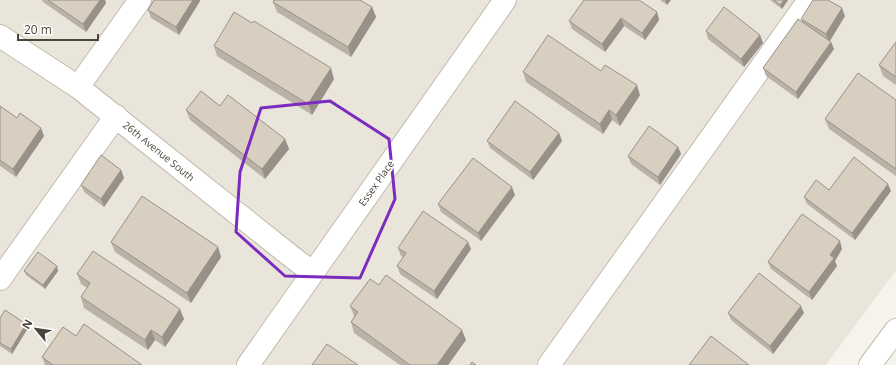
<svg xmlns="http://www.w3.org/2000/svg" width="896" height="365" viewBox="0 0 896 365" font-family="'Open Sans',sans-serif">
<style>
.residential{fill:#eae5da}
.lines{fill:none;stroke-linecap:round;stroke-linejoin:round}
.minor-casing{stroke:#c2bbae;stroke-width:24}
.minor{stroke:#fff;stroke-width:22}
.wall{fill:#bab2a6}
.shaded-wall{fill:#979187}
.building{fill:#d8cfc1;stroke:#979187}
.marked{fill:none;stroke:#7b2cbf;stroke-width:3;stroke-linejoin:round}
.labels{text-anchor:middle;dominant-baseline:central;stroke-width:4;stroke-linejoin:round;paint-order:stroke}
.street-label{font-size:10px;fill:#4b4439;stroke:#fff}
</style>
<rect width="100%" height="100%" fill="#f6f3ec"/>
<path class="residential" d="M 0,0 L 896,0 L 896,270 L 826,365 L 0,365 Z"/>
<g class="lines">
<g class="minor-casing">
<path id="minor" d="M 0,36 L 78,87 L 292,257 L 313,273
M 78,87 L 140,0
M 0,279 L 116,116
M 248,365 L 505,0
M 549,365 L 809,0
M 870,365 L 896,330"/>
</g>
<use href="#minor" class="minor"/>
</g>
<path class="wall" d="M 42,0 L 105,0 L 106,3 L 86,32 L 43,2 Z
M 154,0 L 200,0 L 200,1 L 179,35 L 151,18 L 148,10 Z
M 660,0 L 671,0 L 667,5 Z
M 770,0 L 788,0 L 782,9 Z
M 273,2 L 372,7 L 376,17 L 351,57 L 277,12 Z
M 657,12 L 659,20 L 645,40 L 624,26 L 605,52 L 572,29 L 569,21 Z
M 845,16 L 830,41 L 831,42 L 834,49 L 798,99 L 766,76 L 763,68 L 802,21 L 801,19 Z
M 706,31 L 760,35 L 763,43 L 744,67 L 708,39 Z
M 896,42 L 896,85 L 883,76 L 879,65 Z
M 214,46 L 334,79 L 312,115 L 217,56 Z
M 601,71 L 640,95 L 620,126 L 612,120 L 603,134 L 526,82 L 523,72 Z
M 896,100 L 896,176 L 829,129 L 825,119 Z
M 0,106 L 44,136 L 16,177 L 0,166 Z
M 220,106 L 285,139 L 289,149 L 265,179 L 190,120 L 186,110 Z
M 559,133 L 562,141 L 533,180 L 490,148 L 487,141 Z
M 678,147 L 681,154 L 660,185 L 631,164 L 628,156 Z
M 121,170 L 124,178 L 104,207 L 84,192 L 81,185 Z
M 829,190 L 891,191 L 855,240 L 807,204 L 804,197 Z
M 515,195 L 481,241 L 441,212 L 438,204 Z
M 111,242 L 218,247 L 221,257 L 191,303 L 115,252 Z
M 398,248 L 471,249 L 437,299 L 400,274 L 397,266 L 403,257 L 401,256 Z
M 842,249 L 835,261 L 837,266 L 812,300 L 771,269 L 768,262 Z
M 57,266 L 58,271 L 45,289 L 26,275 L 24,271 Z
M 77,274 L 184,319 L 165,347 L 155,340 L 148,350 L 84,308 L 81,297 L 87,288 L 81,284 Z
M 379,285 L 466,340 L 448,365 L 400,365 L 354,333 L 351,322 L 354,317 L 354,316 L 350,306 Z
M 728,313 L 804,313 L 773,354 L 731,320 Z
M 0,318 L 26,324 L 28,328 L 12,354 L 0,346 Z
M 42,357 L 142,365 L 45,365 Z"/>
<path class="shaded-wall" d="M 100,0 L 105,0 L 106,3 L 86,32 L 83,24 Z
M 193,0 L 200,0 L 200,1 L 179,35 L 176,27 Z
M 665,0 L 671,0 L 667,5 Z
M 784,0 L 788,0 L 782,9 L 780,5 Z
M 372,7 L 376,17 L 351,57 L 348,47 Z
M 842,8 L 845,16 L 829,42 L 826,34 Z
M 657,12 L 659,20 L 645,40 L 642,33 Z
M 621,18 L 624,26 L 605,52 L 602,44 Z
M 760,35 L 763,43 L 744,67 L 741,59 Z
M 831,42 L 834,49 L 798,99 L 796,92 Z
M 331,68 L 334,79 L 312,115 L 308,104 Z
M 637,85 L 640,95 L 620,126 L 616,115 Z
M 609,110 L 612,120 L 603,134 L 600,124 Z
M 41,128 L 44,136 L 16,177 L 13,169 Z
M 559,133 L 562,141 L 533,180 L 530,172 Z
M 285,139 L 289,149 L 265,179 L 262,169 Z
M 678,147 L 681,154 L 660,185 L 658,177 Z
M 121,170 L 124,178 L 104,207 L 101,199 Z
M 888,184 L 891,191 L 855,240 L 852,233 Z
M 512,187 L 515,195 L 481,241 L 478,233 Z
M 840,241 L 842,249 L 835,261 L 837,266 L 812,300 L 809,292 L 830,255 Z
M 468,242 L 471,249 L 437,299 L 434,291 Z
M 218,247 L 221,257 L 191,303 L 187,293 Z
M 57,266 L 58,271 L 45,289 L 43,285 Z
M 801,306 L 804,313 L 773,354 L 770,346 Z
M 180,309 L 184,319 L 165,347 L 162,337 Z
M 26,324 L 28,328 L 12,354 L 11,349 Z
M 151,330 L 155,340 L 148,350 L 145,340 Z
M 462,330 L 466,340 L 448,365 L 437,365 Z"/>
<path class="building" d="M 48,0 L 100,0 L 83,24 Z
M 154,0 L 193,0 L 176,27 L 148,10 Z
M 274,0 L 360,0 L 372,7 L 348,47 L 273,2 Z
M 584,0 L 639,0 L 657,12 L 642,33 L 621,18 L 602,44 L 569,21 Z
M 774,0 L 784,0 L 780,5 Z
M 813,0 L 828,0 L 842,8 L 826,34 L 801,19 Z
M 724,7 L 760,35 L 741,59 L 706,31 Z
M 234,12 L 252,23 L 254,21 L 331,68 L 308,104 L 214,46 Z
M 798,19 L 831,42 L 796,92 L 763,68 Z
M 548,35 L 601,71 L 605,65 L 637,85 L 616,115 L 609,110 L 600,124 L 523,72 Z
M 896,42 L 896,77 L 879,65 Z
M 858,73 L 896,100 L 896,169 L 825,119 Z
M 201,91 L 220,106 L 228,95 L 285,139 L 262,169 L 186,110 Z
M 515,101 L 559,133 L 530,172 L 487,141 Z
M 0,106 L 17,118 L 20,113 L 41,128 L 13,169 L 0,160 Z
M 649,126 L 678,147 L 658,177 L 628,156 Z
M 101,155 L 121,170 L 101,199 L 81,185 Z
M 854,157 L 888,184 L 852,233 L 804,197 L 816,180 L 829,190 Z
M 473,158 L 512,187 L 478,233 L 438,204 Z
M 142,196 L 218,247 L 187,293 L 111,242 Z
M 423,211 L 468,242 L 434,291 L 397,266 L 406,253 L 398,248 Z
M 802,214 L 840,241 L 830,255 L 834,258 L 809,292 L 768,262 Z
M 93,251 L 180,309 L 162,337 L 151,330 L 145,340 L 81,297 L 90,283 L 77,274 Z
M 38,252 L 57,266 L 43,285 L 24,271 Z
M 759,273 L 801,306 L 770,346 L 728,313 Z
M 386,275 L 462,330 L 437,365 L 410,365 L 351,322 L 358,312 L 350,306 L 370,279 L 379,285 Z
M 5,310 L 26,324 L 11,349 L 0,343 L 0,318 Z
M 84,324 L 142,365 L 53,365 L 42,357 L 63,327 L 76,336 Z
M 711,336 L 749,365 L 689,365 Z
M 327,344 L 358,365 L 312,365 Z
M 472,362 L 476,365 L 470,365 Z"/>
<path class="marked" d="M 330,101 L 389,139 L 395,199 L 360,278 L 285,276 L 236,232 L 240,172 L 261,108 Z"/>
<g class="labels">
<g class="street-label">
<text transform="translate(159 151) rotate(39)">26th Avenue South</text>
<text transform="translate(376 183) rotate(-55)">Essex Place</text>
</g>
</g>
<g transform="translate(36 329) rotate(299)" stroke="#ffffff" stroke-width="3" paint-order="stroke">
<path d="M0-3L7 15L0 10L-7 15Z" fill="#4b4439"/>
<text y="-6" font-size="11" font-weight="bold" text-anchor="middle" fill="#4b4439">N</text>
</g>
<path d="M18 34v6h80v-6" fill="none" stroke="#4b4439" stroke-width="2"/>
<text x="24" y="34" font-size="12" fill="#4b4439" stroke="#ffffff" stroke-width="3" paint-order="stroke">20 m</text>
</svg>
